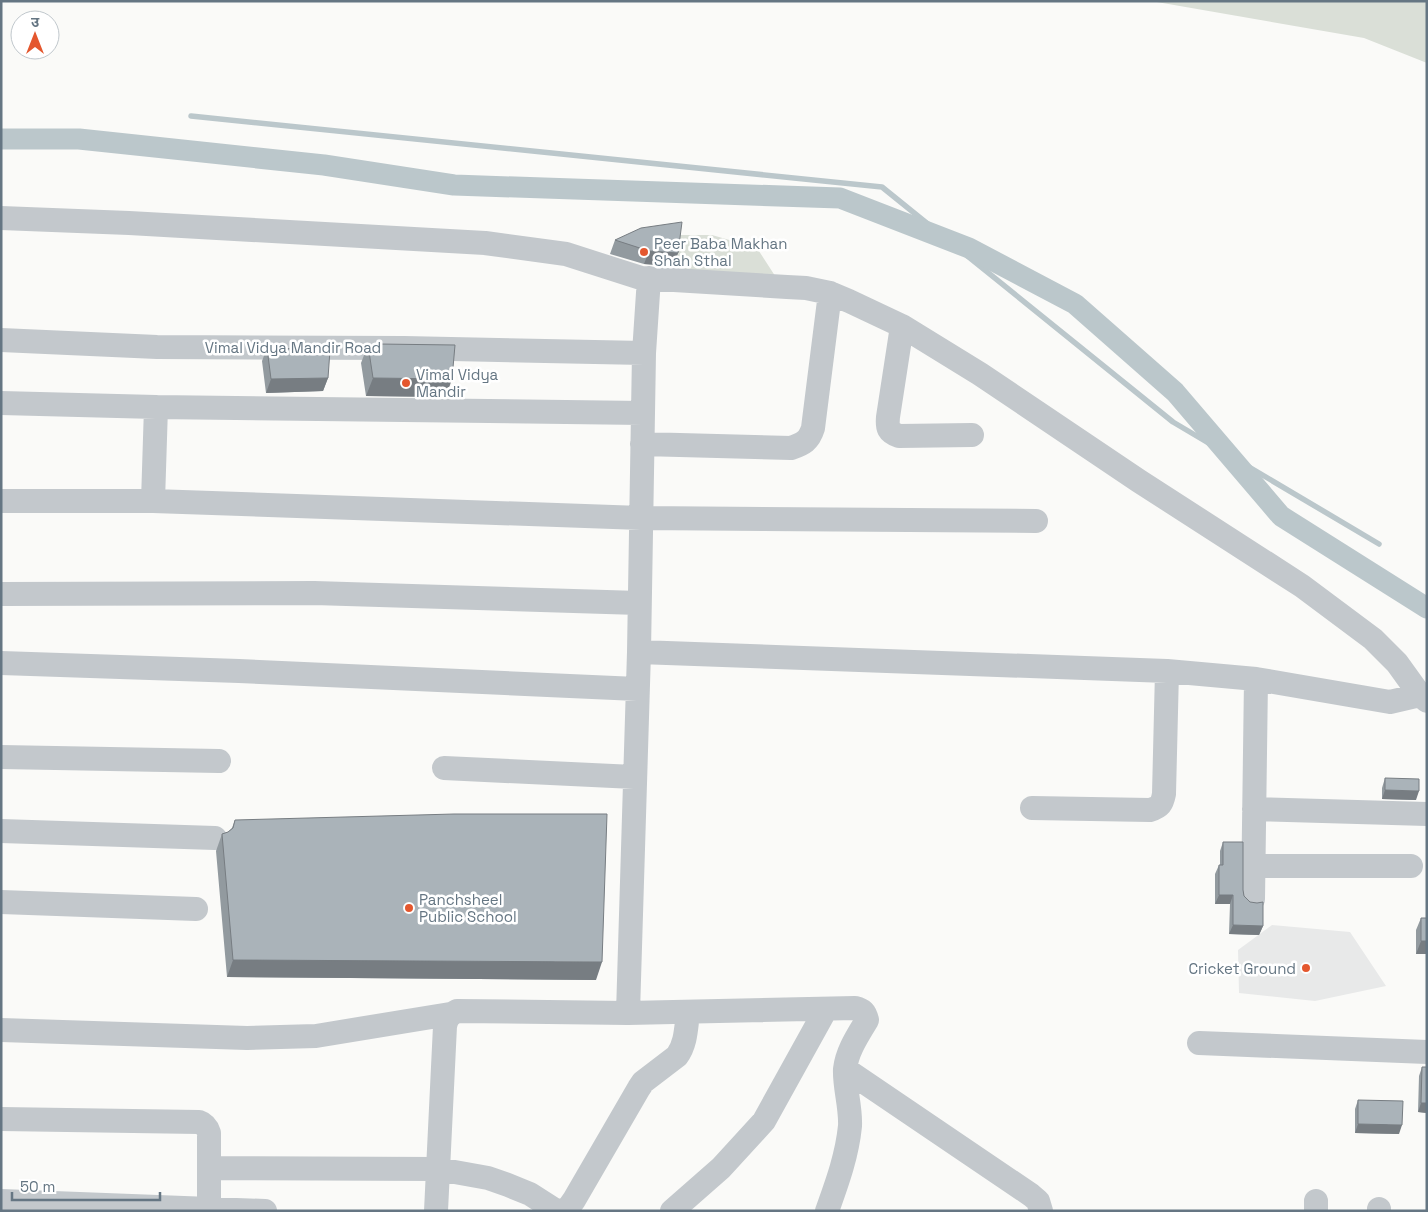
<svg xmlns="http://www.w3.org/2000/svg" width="1428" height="1212" viewBox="0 0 1428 1212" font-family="'Space Grotesk','Noto Sans Devanagari',sans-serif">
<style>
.built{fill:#e8e9e9}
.green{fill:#dadfd7}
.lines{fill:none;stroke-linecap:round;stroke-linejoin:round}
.stream{stroke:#bbc7cb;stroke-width:5.5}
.canal{stroke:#bbc7cb;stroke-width:21}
.minor{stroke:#c3c8cc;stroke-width:24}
.wall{fill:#929a9f}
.shaded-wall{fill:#777d82}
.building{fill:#aab3b9;stroke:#777d82}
.poi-dot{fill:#e4572e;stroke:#fff;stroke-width:2}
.labels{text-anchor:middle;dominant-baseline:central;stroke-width:5;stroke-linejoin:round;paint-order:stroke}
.poi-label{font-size:15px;fill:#657683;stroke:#fff;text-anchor:start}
.street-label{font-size:15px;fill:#657683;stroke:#fff}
</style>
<rect width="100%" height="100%" fill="#fafaf8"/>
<path class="built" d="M 1272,925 L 1350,932 L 1386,986 L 1315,1001 L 1239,993 L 1238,950 Z"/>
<path class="green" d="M 1151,1 L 1427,1 L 1427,63 L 1364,38 Z
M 677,235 L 712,235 L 757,248 L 779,282 L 672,275 Z"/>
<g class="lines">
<path class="stream" d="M 191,116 L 882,187 L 1173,422 L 1379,544"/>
<path class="canal" d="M 1,139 L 79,139 L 324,165 L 454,185 L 840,198 L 969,248 L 1075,304 L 1175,392 L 1281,516 L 1427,608"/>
<path class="minor" d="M 1,218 L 129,223 L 485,243 L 566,254 L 641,278 L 787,287 L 806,288 L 830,293 L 849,301 L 902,326 L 980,374 L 1139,481 L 1302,586 L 1373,639 L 1397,663 L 1420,695 L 1427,701
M 902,326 L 888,417 C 887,428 888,432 899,436 L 972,435
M 1,340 L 157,347 L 404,348 L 644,353
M 1,403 L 156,407 L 643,413
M 642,444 L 791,448 C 803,444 809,441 813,428 L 830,293
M 1,501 L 153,501 L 641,518 L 1036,521
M 153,501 L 156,407
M 1,594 L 314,593 L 639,603
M 639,652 L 1167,671 L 1256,679 L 1390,702 L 1420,695
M 1,663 L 239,671 L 637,689
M 1,757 L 219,761
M 444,768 L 634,777
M 1032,808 L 1150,810 C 1160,807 1162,804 1164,794 L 1167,671
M 1254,809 L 1427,814
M 1,831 L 215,838
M 1253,866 L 1411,866
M 1253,899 L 1256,679
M 1,902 L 196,909
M 628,1013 L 639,652 L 644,353 L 649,278
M 1,1030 L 247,1038 L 316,1036 L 450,1014
M 1199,1043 L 1427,1052
M 845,1069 L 1031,1195 L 1038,1201 L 1041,1211
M 1,1119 L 199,1122 C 205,1124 207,1127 209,1133 L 209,1211
M 209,1168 L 438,1169 L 488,1178 L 508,1185 L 530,1194 L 555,1210 L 563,1211 L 569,1207 L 574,1200 L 639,1088 L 643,1082 L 677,1056 C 686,1044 686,1028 688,1013
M 1,1201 L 265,1211
M 436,1211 L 445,1026 C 447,1018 449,1015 457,1011 L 628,1013 L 855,1008 C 863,1010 865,1012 867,1020 C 858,1035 847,1051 845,1069 C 844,1086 851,1107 850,1126 C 847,1156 837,1183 827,1211
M 672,1211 L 721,1168 L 764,1121 L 826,1009
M 1316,1211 L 1316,1201
M 1379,1211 L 1379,1209"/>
</g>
<path class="wall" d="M 615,240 L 678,253 L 673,266 L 644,264 L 610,254 Z
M 368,345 L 446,397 L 366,396 L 361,363 Z
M 267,348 L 328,378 L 323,391 L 266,393 L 262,361 Z
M 1385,778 L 1416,800 L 1382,799 L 1382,788 Z
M 235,820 L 596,980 L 227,977 L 216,851 L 222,834 L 228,832 L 232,828 Z
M 1223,842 L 1243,890 L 1244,896 L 1263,926 L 1259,935 L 1229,934 L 1230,904 L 1215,904 L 1215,874 L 1219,865 L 1220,865 L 1220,851 Z
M 1421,918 L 1427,954 L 1416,954 L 1416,930 Z
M 1422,1067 L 1427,1113 L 1418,1112 L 1419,1076 Z
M 1358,1100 L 1399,1134 L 1355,1133 L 1355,1109 Z"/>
<path class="shaded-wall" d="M 649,251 L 678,253 L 673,266 L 644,264 Z
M 328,378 L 323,391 L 266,393 L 271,379 Z
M 373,378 L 452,379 L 446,397 L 366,396 Z
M 1385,790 L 1419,791 L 1416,800 L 1382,799 Z
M 1219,895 L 1233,895 L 1230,904 L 1215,904 Z
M 1233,925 L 1263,926 L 1259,935 L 1229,934 Z
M 1421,941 L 1427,941 L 1427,954 L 1416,954 Z
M 233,960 L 602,962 L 596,980 L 227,977 Z
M 1421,1103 L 1427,1103 L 1427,1113 L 1418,1112 Z
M 1358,1124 L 1402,1125 L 1399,1134 L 1355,1133 Z"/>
<path class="building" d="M 682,222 L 678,253 L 649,251 L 615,240 L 641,228 Z
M 378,344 L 455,345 L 452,379 L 373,378 L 368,345 Z
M 267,348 L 330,350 L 328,378 L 271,379 Z
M 1385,778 L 1419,779 L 1419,791 L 1385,790 Z
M 454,814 L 607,814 L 602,962 L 233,960 L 222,834 L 228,832 L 233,828 L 235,820 Z
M 1223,842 L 1243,842 L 1243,890 L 1244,896 L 1250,902 L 1257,903 L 1263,902 L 1263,926 L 1233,925 L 1233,895 L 1219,895 L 1219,865 L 1223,865 Z
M 1421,918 L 1427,918 L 1427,941 L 1421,941 Z
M 1422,1067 L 1427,1067 L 1427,1103 L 1421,1103 Z
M 1358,1100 L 1403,1101 L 1402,1125 L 1358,1124 Z"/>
<g class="poi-dot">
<circle cx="644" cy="252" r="5"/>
<circle cx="406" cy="383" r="5"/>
<circle cx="409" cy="908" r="5"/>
<circle cx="1306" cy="968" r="5"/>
</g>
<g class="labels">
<g class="poi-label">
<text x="654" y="243">Peer Baba Makhan<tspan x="654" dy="17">Shah Sthal</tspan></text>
<text x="416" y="374">Vimal Vidya<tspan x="416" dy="17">Mandir</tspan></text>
<text x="419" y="899">Panchsheel<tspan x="419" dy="17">Public School</tspan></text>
<text x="1296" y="968" text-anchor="end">Cricket Ground</text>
</g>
<g class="street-label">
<text x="293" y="347">Vimal Vidya Mandir Road</text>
</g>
</g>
<rect width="1428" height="1212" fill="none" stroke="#657683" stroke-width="5"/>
<g transform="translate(35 35)"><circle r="24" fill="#ffffff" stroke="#c1c8cd"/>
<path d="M0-4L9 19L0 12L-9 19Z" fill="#e4572e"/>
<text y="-8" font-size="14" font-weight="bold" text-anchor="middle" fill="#657683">उ</text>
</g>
<path d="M12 1192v8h148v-8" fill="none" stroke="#657683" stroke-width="2.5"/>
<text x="20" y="1192" font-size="15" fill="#657683" stroke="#ffffff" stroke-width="4" paint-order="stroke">50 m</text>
</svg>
